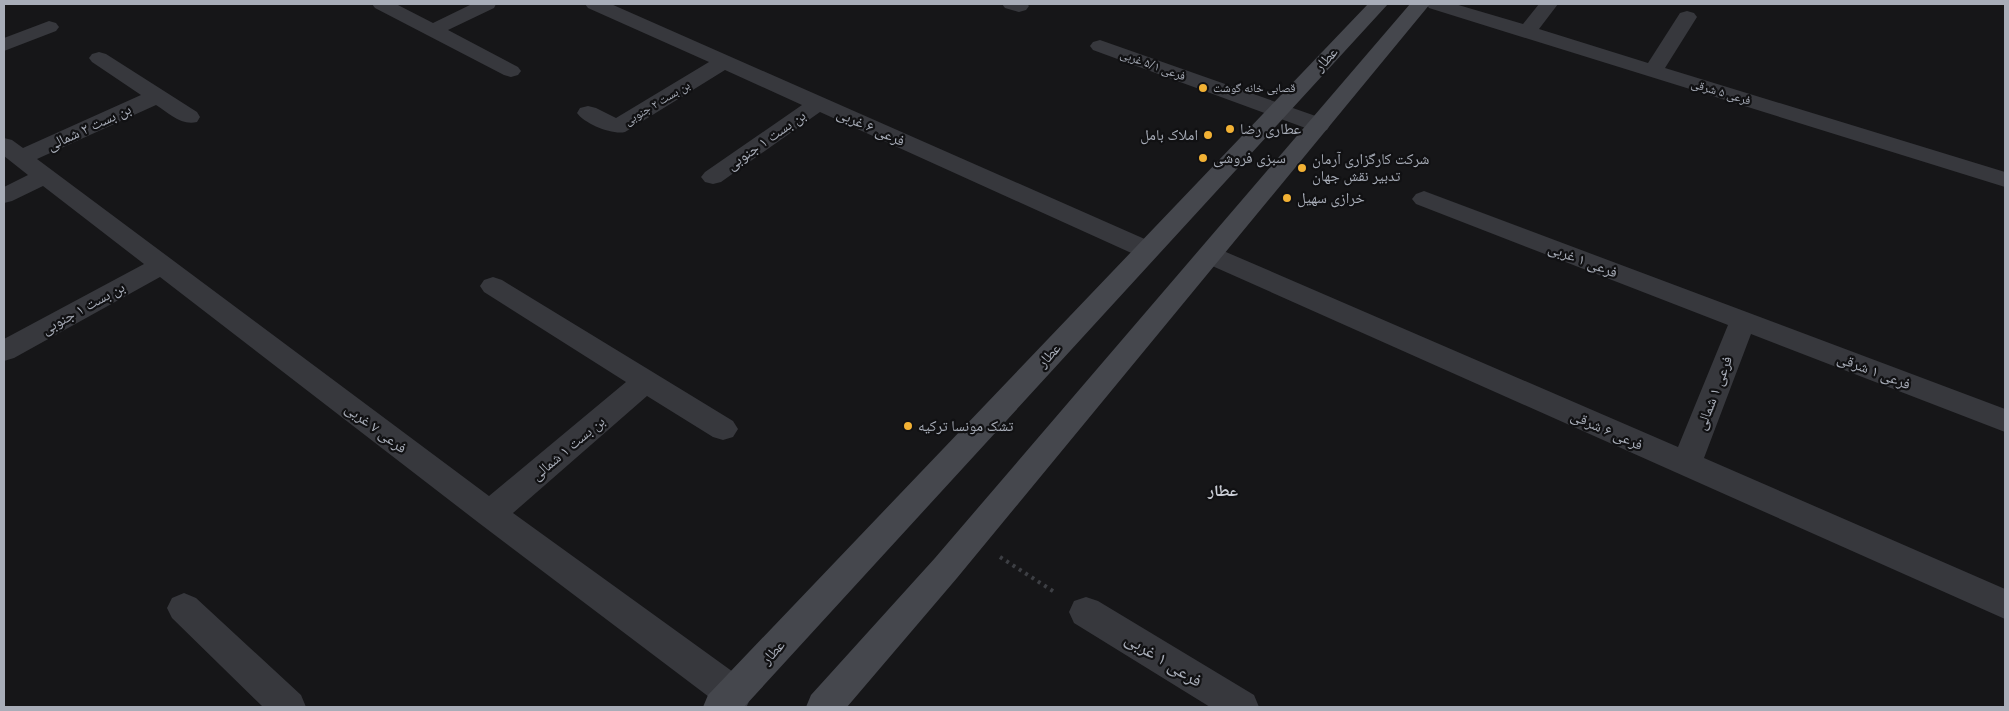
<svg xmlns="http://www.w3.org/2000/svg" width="2009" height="711" viewBox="0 0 2009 711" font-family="Roboto,'Noto Naskh Arabic',sans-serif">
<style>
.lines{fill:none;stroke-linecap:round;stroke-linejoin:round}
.path{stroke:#3d3f44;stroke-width:4;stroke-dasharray:3 4.5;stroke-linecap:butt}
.street{fill:#37383d;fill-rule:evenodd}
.secondary{fill:#45474d;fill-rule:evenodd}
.poi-dot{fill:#f2b134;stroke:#111113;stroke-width:2}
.labels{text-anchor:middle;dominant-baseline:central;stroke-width:4.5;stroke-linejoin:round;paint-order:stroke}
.far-street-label{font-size:12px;fill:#a8adb8;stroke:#111113}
.far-poi-label{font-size:12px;fill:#a8adb8;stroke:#111113;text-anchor:start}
.street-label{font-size:15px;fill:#a8adb8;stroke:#111113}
.poi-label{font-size:15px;fill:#a8adb8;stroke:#111113;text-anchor:start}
.neighbourhood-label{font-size:16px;font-weight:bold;fill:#c9ccd4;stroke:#111113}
.near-street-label{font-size:18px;fill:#a8adb8;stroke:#111113}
</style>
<rect width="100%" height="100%" fill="#161618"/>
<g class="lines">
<path class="path" d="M 1000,557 L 1056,593"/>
<path class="street" d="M 372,4 L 396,4 L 433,23 L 472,4 L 496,4 L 494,8 L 448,30 L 518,67 L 521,71 L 518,75 L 511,77 L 504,75 L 375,8 Z
M 585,4 L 611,4 L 1156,244 L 1160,250 L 1156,256 L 1147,258 L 1138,256 L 820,112 L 721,182 L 713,184 L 705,182 L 701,177 L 705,172 L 802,105 L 725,70 L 625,132 C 612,135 585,124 577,113 L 580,108 L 588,106 L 596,108 L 616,118 L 709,62 L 588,8 Z
M 1002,4 L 1027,4 L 1029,6 L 1026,10 L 1019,12 L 1005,8 Z
M 1426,4 L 1455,4 L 1523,24 L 1539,4 L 1558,4 L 1539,29 L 1648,63 L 1680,13 L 1687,11 L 1694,13 L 1697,17 L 1665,68 L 2005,172 L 2005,187 L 1429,8 Z
M 49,21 L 56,23 L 59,27 L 56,31 L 4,51 L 4,38 Z
M 1100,40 L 1327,120 L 1330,125 L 1327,130 L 1319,132 L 1311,130 L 1093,50 L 1090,46 L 1093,42 Z
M 99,52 L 106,54 L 197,112 L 200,117 L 197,122 C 181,126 169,113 156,105 L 37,159 L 489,496 L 626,382 L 484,292 L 480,286 L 484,280 L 493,277 L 502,280 L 733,421 L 738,429 L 733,437 L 723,440 L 713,437 L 647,396 L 513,513 L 747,682 L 752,694 L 747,706 L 721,706 L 479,523 L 160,277 L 14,358 L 4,361 L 4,339 L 144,264 L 43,186 L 12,201 L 4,203 L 4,187 L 28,175 L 4,156 L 4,138 L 12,140 L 23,148 L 141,95 L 92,62 L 89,58 L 92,54 Z
M 1424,191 L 2005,409 L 2005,432 L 1751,334 L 1704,458 L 2005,589 L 2005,619 L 1201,261 L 1197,255 L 1201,249 L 1210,247 L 1219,249 L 1678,447 L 1728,325 L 1416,204 L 1412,199 L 1416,194 Z
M 184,593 L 196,598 L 301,695 L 306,707 L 263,707 L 172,618 L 167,608 L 172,598 Z
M 1086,597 L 1098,601 L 1254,695 L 1259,707 L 1210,707 L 1074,623 L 1069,612 L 1074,601 Z"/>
<path class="secondary" d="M 1368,4 L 1388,4 L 744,707 L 703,707 L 708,695 Z
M 1410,4 L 1430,4 L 957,578 L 847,707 L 806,707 L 811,695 L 935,558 Z"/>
</g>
<g class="poi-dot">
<circle cx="1203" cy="88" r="5"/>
<circle cx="1230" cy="129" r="5"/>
<circle cx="1208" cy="135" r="5"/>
<circle cx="1203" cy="158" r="5"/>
<circle cx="1302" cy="168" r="5"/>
<circle cx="1287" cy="198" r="5"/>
<circle cx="908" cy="426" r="5"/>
</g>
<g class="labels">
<g class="far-street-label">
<text transform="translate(1153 65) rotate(20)">فرعی ۵/۱ غربی</text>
<text transform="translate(1721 92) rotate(17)">فرعی ۵ شرقی</text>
<text transform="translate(657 103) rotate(-31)">بن بست ۲ جنوبی</text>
</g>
<g class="far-poi-label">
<text x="1213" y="88">قصابی خانه گوشت</text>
</g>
<g class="street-label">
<text transform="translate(1326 59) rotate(-47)">عطار</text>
<text transform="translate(89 127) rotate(-25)">بن بست ۲ شمالی</text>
<text transform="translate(871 127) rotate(24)">فرعی ۶ غربی</text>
<text transform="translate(766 140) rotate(-35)">بن بست ۱ جنوبی</text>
<text transform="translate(1583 260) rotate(21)">فرعی ۱ غربی</text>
<text transform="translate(83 308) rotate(-29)">بن بست ۱ جنوبی</text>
<text transform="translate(1049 355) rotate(-47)">عطار</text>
<text transform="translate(1874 371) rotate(21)">فرعی ۱ شرقی</text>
<text transform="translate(1714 393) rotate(-69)">فرعی ۱ شمالی</text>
<text transform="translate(376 428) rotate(37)">فرعی ۷ غربی</text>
<text transform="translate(1607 430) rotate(24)">فرعی ۶ شرقی</text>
<text transform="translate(568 448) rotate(-40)">بن بست ۱ شمالی</text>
<text transform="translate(773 652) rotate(-47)">عطار</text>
</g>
<g class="poi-label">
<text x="1240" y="129">عطاری رضا</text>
<text x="1198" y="135" text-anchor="end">املاک بامل</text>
<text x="1213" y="158">سبزی فروشی</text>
<text x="1312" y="159">شرکت کارگزاری آرمان<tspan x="1312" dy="17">تدبیر نقش جهان</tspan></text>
<text x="1297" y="198">خرازی سهیل</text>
<text x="918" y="426">تشک مونسا ترکیه</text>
</g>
<g class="neighbourhood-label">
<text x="1223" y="490">عطار</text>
</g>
<g class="near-street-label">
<text transform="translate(1164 659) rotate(32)">فرعی ۱ غربی</text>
</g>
</g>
<rect width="2009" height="711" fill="none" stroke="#a8adb8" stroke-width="10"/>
</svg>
